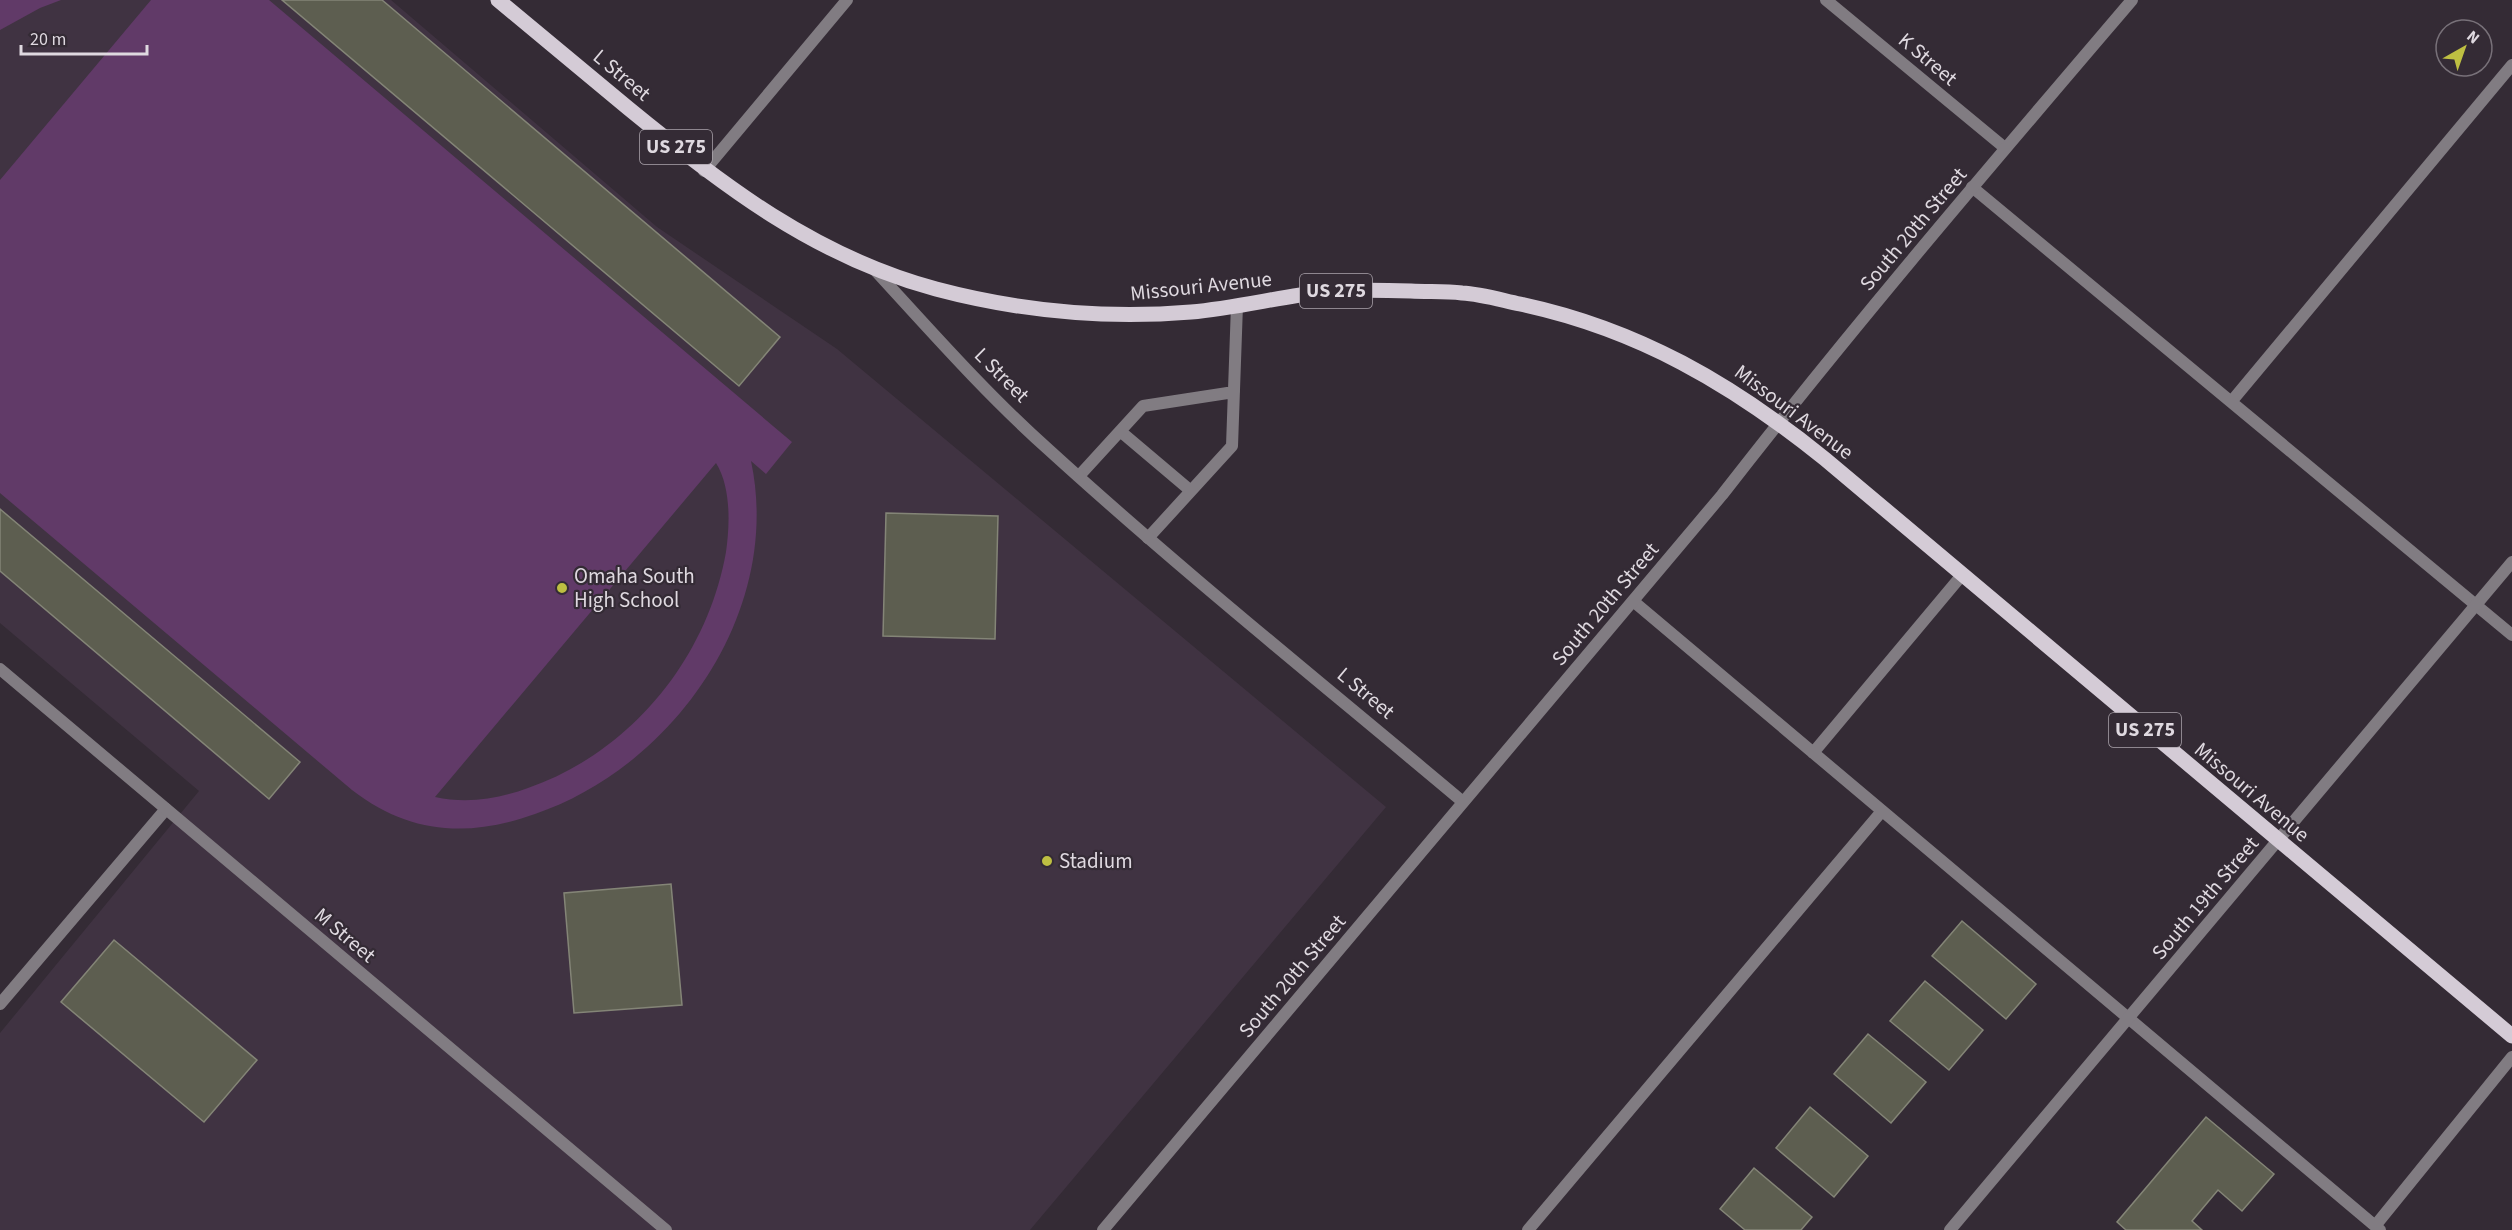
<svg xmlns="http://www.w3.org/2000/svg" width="2512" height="1230" viewBox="0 0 2512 1230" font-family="'Source Sans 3',sans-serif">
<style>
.built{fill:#403342}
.green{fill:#613a68;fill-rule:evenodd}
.building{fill:#5d5e50;stroke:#848577;stroke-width:1.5}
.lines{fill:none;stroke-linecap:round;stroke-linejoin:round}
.service{stroke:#817c82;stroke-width:12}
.minor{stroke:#817c82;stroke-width:12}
.tertiary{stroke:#817c82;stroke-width:12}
.primary{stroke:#d4cbd6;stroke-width:15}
.poi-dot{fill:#bebf42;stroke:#342b35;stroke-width:2}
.labels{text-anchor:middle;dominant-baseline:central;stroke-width:4.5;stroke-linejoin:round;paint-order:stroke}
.shield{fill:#342b35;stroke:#aca5ad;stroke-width:1.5}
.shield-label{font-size:20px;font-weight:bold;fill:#dfd9e0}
.street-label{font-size:21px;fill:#dfd9e0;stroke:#342b35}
.poi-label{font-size:21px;fill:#dfd9e0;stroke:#342b35;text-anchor:start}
</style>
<rect width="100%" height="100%" fill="#342b35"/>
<path class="built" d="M 0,0 L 391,0 L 657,227 L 837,349 L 1386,807 L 1030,1230 L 0,1230 L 0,1033 L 199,791 L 0,623 Z"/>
<path class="green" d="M 0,0 L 61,0 L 40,8 L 0,30 Z
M 151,0 L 269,0 L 792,442 L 766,474 L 751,461 C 783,611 675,766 535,814 C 468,838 409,834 352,790 L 0,493 L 0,180 ZM 716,463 C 731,487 730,524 726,552 C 707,659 631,752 528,788 C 498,799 467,804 435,797 Z"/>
<path class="building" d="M 282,0 L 382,0 L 780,337 L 739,386 Z
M 0,509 L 300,762 L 269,799 L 0,571 Z
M 886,513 L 998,516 L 995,639 L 883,636 Z
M 671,884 L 682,1005 L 574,1013 L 564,893 Z
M 1962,921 L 2036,984 L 2006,1019 L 1932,956 Z
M 114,940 L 257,1060 L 204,1122 L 61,1002 Z
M 1925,981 L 1983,1030 L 1949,1070 L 1890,1021 Z
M 1868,1034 L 1926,1082 L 1891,1123 L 1834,1074 Z
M 1810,1107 L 1868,1156 L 1834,1197 L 1776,1148 Z
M 2206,1117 L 2274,1174 L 2242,1211 L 2218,1190 L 2192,1221 L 2202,1230 L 2126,1230 L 2117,1222 Z
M 1754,1168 L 1812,1217 L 1801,1230 L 1745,1230 L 1720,1209 Z"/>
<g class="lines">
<path class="service" d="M 704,171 L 847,0
M 1972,187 L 2512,635
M 2231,402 L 2512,65
M 1120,431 L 1191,491
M 1079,476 L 1143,406 L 1234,392
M 1148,538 L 1232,446 L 1237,305
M 1633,601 L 2380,1230
M 1813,753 L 1962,575
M 0,1004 L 166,809
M 2375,1226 L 2512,1057
M 1528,1230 L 1882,811"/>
<path class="minor" d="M 1826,0 L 2005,148
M 873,268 C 930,330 986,394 1049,450 C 1183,572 1325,686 1463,802
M 0,669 L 666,1230
M 1950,1230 L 2512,562"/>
<path class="tertiary" d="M 1103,1230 L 1722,495 C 1853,326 1993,163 2132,0"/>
<path class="primary" d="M 498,0 C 541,36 585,72 628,108 C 722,185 816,257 936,289 C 1019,311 1106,319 1191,312 C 1235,308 1279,297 1322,292 C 1351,289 1382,290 1411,291 C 1428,292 1445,291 1462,293 C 1481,294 1501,300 1520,304 C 1638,329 1732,384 1825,459 L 2512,1036"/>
</g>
<g class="poi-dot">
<circle cx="562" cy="588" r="6"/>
<circle cx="1047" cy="861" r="6"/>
</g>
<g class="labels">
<g class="shield">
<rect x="640" y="130" width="72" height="34" rx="4.5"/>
<rect x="1300" y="274" width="72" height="34" rx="4.5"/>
<rect x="2109" y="713" width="72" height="34" rx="4.5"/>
</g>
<g class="shield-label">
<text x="676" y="147">US 275</text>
<text x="1336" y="291">US 275</text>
<text x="2145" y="730">US 275</text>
</g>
<g class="street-label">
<text transform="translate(1928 59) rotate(40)">K Street</text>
<text transform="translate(622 75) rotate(40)">L Street</text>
<text transform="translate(1913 229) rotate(-50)">South 20th Street</text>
<text transform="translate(1201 286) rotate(-6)">Missouri Avenue</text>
<text transform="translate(1002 375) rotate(45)">L Street</text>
<text transform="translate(1794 412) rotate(37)">Missouri Avenue</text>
<text transform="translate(1605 604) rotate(-50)">South 20th Street</text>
<text transform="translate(1366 693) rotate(40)">L Street</text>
<text transform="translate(2252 792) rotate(40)">Missouri Avenue</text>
<text transform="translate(2205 898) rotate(-50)">South 19th Street</text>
<text transform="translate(345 935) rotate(40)">M Street</text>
<text transform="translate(1292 976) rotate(-50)">South 20th Street</text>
</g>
<g class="poi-label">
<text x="574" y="576">Omaha South<tspan x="574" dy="24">High School</tspan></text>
<text x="1059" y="861">Stadium</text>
</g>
</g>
<g transform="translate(2464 48) rotate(40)"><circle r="28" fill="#342b35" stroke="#787179" stroke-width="1.5"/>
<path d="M0-4.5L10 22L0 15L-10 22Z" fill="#bebf42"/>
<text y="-9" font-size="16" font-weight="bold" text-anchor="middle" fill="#dfd9e0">N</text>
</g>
<path d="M21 45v9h126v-9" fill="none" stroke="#dfd9e0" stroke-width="3"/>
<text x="30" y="45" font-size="18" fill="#dfd9e0" stroke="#342b35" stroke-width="4.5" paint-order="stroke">20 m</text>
</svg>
